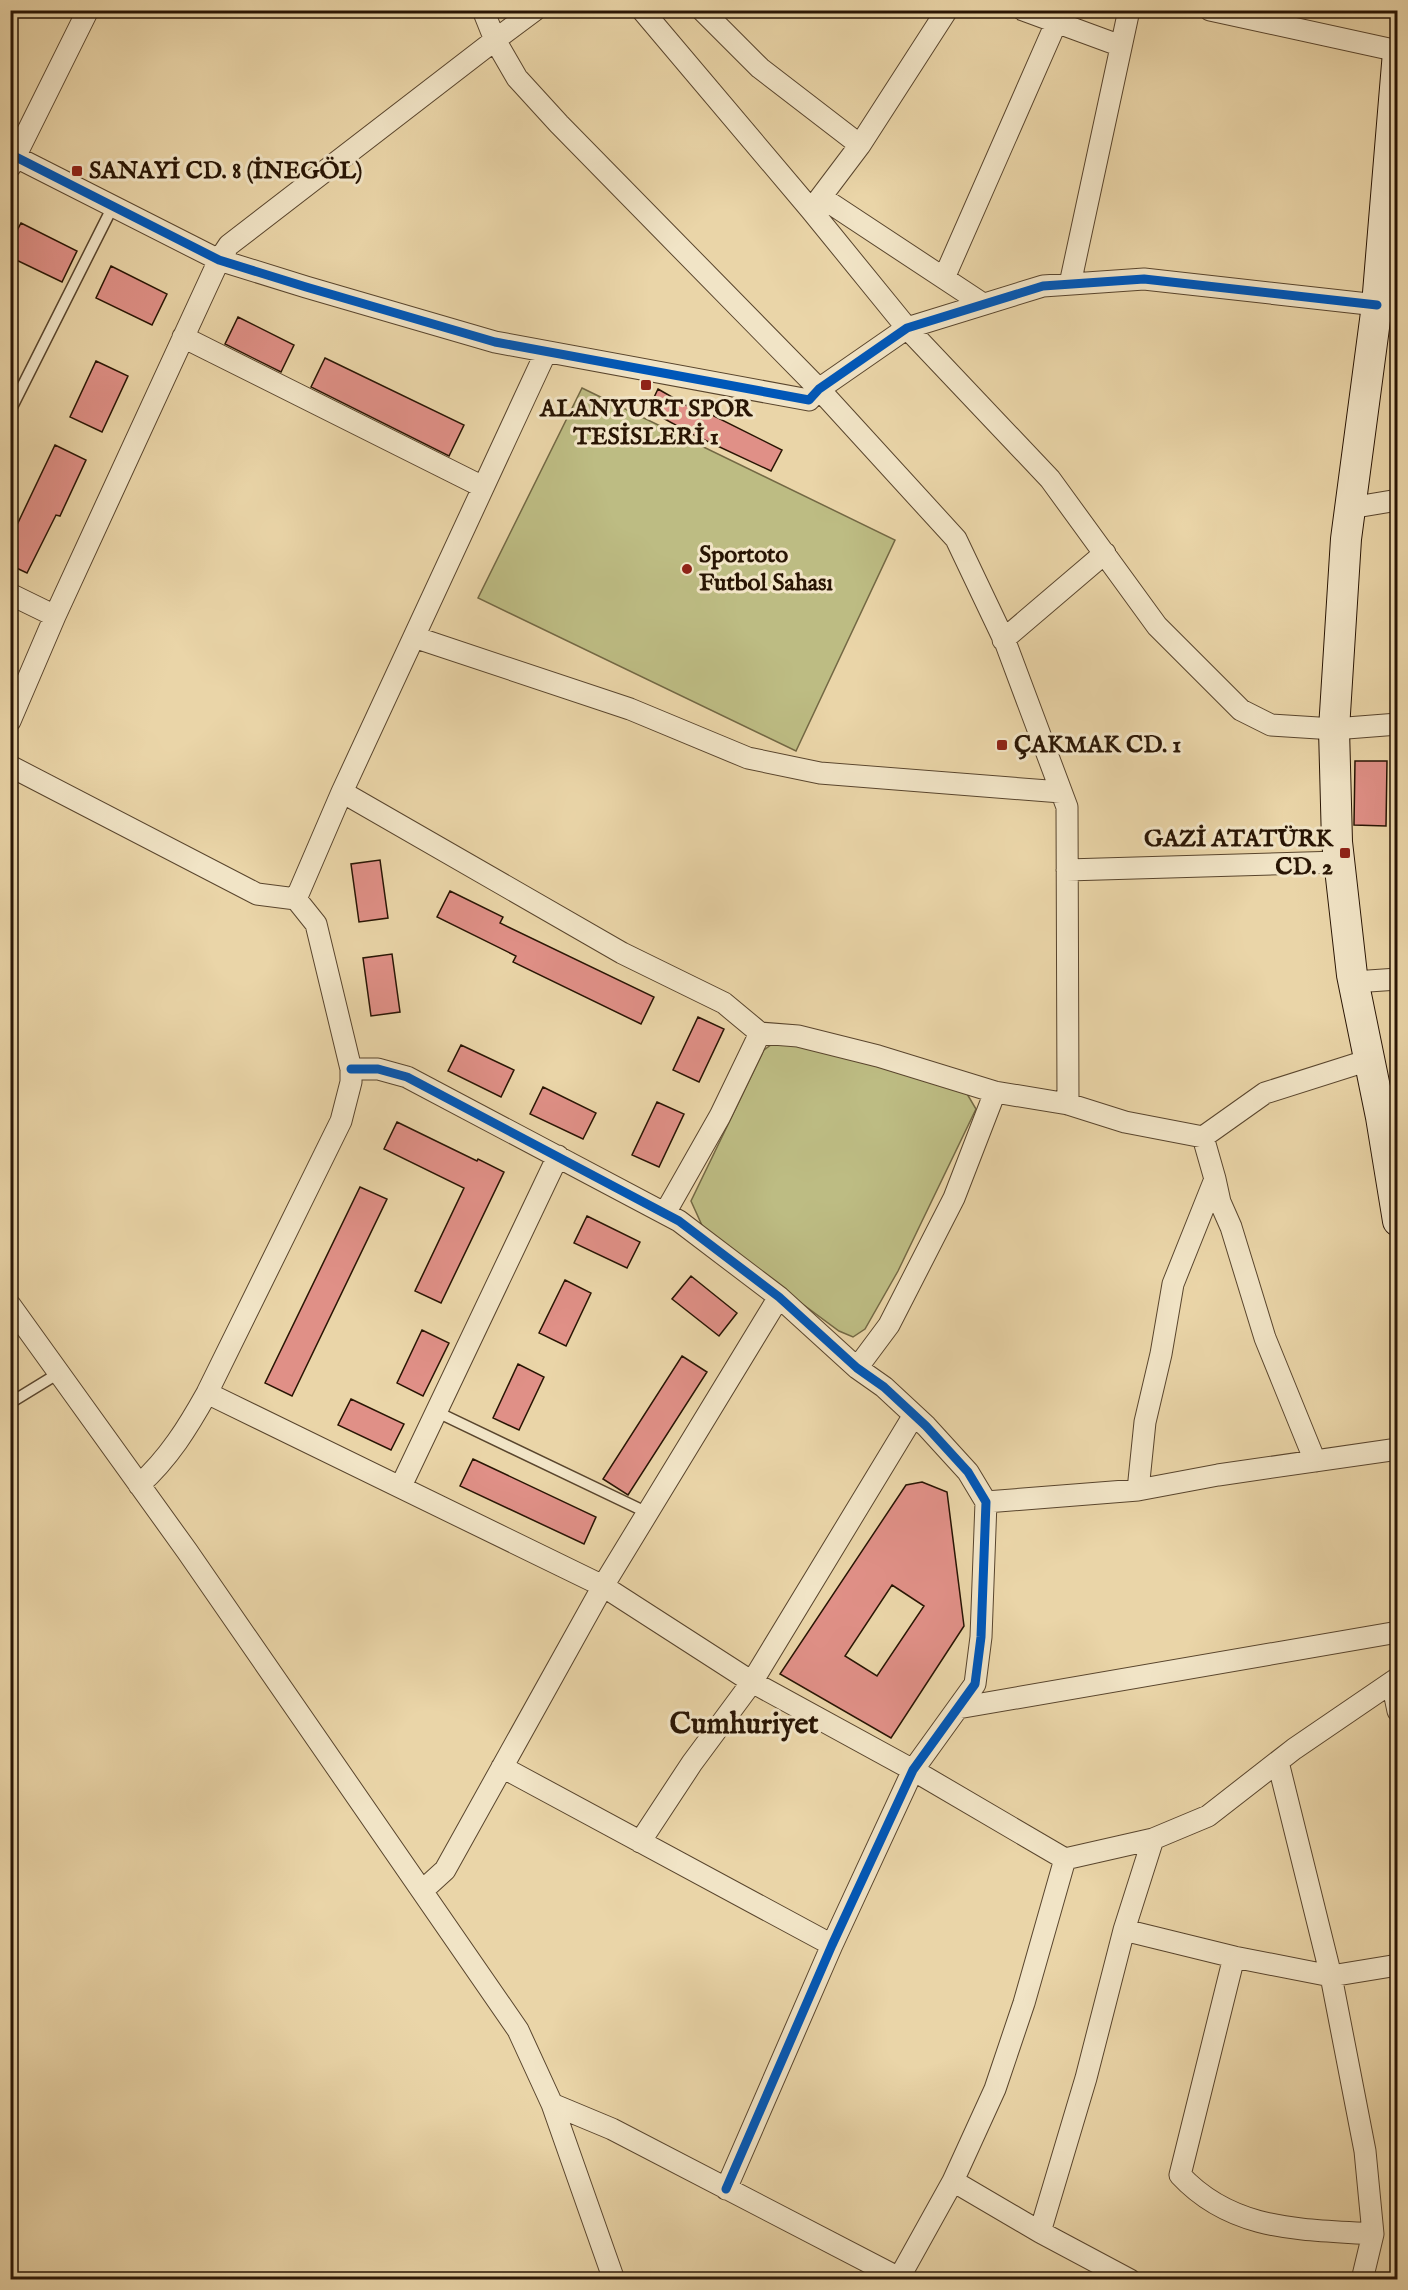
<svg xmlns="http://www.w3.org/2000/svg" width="1408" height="2290" viewBox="0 0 1408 2290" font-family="'IM FELL English',serif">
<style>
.green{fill:#bdbc83;stroke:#736844;stroke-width:1.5}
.building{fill:#e09087;stroke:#291504;stroke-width:1.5;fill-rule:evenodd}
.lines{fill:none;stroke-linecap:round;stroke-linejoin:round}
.lane-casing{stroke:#59452d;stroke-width:13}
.street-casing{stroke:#59452d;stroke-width:23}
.secondary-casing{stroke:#291504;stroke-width:32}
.lane{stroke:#f1e4c6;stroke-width:10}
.street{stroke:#f1e4c6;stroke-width:21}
.secondary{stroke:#f1e4c6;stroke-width:30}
.cycleway-casing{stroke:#f1e4c6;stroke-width:13}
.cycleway{stroke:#0057b8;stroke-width:9}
.poi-dot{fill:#8f2418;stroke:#f1e4c6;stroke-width:2}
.labels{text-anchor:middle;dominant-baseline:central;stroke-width:6;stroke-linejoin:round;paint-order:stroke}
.poi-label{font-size:24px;font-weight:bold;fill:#291504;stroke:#f1e4c6;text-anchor:start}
.district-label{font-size:30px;font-weight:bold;fill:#291504;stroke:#f1e4c6}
</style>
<rect width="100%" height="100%" fill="#ead5a8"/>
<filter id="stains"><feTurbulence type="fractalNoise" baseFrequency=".00333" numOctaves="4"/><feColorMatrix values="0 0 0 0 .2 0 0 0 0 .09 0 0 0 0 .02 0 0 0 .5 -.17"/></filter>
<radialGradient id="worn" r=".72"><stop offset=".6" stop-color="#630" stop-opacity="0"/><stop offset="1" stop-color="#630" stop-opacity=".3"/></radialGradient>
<path class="green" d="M 582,388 L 895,540 L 796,751 L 478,598 Z
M 779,1039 L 963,1087 L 976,1109 L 898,1271 L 865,1329 L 853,1337 L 839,1331 L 705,1232 L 691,1201 L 764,1050 Z"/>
<path class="building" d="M 21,223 L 77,251 L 62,282 L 10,257 L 10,244 Z
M 111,266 L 167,294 L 152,325 L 96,298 Z
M 238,317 L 294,345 L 281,372 L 225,344 Z
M 325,358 L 464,425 L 449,456 L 311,387 Z
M 96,361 L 128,376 L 102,432 L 70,417 Z
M 658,389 L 698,412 L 700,409 L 782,450 L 771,471 L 694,435 L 648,410 Z
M 55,445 L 86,460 L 60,516 L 56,515 L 27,573 L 10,565 L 10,527 L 15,529 Z
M 1355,761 L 1387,761 L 1386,826 L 1354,825 Z
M 380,860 L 388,918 L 359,922 L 351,864 Z
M 450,891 L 503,917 L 500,923 L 654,997 L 641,1024 L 513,962 L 516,956 L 437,917 Z
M 392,954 L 400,1012 L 371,1016 L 363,958 Z
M 698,1017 L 724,1029 L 699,1082 L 673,1070 Z
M 461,1045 L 514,1070 L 501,1097 L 448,1071 Z
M 543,1087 L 596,1113 L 583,1139 L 530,1114 Z
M 657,1102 L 684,1114 L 659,1167 L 632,1155 Z
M 397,1122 L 477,1161 L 478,1159 L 504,1172 L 441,1303 L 415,1291 L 464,1188 L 384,1149 Z
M 360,1187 L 387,1199 L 292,1396 L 265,1383 Z
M 587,1216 L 640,1242 L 627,1268 L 574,1243 Z
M 691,1276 L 737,1313 L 719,1336 L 672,1299 Z
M 565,1280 L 591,1293 L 566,1346 L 539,1333 Z
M 422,1330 L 449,1343 L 423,1396 L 397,1383 Z
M 682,1356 L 707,1372 L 628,1495 L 603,1479 Z
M 518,1364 L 544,1377 L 519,1430 L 493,1418 Z
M 351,1399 L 404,1424 L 391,1450 L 338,1425 Z
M 473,1459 L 596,1517 L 584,1544 L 460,1486 Z
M 922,1482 L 947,1492 L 964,1626 L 891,1738 L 780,1674 L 906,1485 ZM 892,1585 L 924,1606 L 877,1676 L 845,1656 Z"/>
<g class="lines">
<g class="lane-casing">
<path id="lane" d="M 10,411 L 113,206
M 10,1403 L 59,1373
M 437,1412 L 648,1513"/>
</g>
<g class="street-casing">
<path id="street" d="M 483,10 L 495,40 L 517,78 L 559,124 L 819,389 L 956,539 L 1006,644 L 1067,807 L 1068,1104
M 642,10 L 811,210 L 907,328 L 1050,479 L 1157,626 L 1241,710 L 1271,725 L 1334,729 L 1398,724
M 702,10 L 760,68 L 860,145
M 1023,10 L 1121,46
M 1210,10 L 1398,51
M 10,154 L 219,260 L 306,287 L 495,342 L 809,400 L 819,389 L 907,328 L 1043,286 L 1144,279 L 1377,305
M 10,167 L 88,10
M 821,197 L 983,304
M 811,210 L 860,145 L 947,10
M 944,278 L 1056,23
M 1070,284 L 1129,10
M 183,337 L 483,487
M 1350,508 L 1398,500
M 10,594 L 55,616
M 414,637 L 630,709 L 748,758 L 820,773 L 1061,792
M 1003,640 L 1105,553
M 10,721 L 55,616 L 219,260 L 229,245 L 495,40 L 535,10
M 10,766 L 257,894 L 296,899 L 316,924 L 351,1069 L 351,1082 L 341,1121 L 207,1393 C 188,1427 169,1458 139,1485
M 342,792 L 622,953 L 724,1003 L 760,1033
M 1067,870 L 1339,862
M 296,899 L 342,792 L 546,352
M 1354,982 L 1398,979
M 351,1069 L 378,1069 L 407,1077 L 679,1221 L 779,1297 L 857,1368 L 884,1387 L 926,1426 L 968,1472 L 986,1502 L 981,1637 L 975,1684 L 913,1770 L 832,1945 L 726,2189
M 1215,1179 L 1220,1202 L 1231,1227 L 1265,1338 L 1315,1461
M 665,1213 L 720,1116 L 760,1033 L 798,1036 L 878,1056 L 995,1092 L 1068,1104 L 1125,1122 L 1203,1137 L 1265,1093 L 1369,1060
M 10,1305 L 187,1551 L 518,2030 L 552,2104 L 614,2280
M 857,1368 L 889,1325 L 954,1198 L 995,1092
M 207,1393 L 603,1586 L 752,1682 L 913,1770 L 1065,1859 L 1153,1839 L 1208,1816 L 1294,1749 L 1398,1678
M 401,1486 L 558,1156
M 1138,1490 L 1145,1422 L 1161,1354 L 1173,1284 L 1215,1179 L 1203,1137
M 986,1502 L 1138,1490 L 1218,1475 L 1398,1449
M 1392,1682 L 1398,1711
M 958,1708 L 1398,1632
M 1278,1762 L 1331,1976 L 1365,2151 L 1373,2234 L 1362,2280
M 502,1767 L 832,1945
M 640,1842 L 692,1763 L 752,1682 L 914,1415
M 422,1891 L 445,1870 L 603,1586 L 779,1297
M 1124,1930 L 1234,1957 L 1331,1976 L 1398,1965
M 1234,1957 L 1180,2175 C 1233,2232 1302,2229 1373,2234
M 552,2104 L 612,2129 L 899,2278
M 953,2181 L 1040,2232 L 1130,2280
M 1040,2232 L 1086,2078 L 1124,1930 L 1153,1839
M 898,2280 L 953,2181 L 995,2089 L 1024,2003 L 1065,1859"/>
</g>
<g class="secondary-casing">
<path id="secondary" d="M 1398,52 L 1377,305 L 1346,539 L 1334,729 L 1337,842 L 1352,975 L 1381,1117 L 1398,1221"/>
</g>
<use href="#lane" class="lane"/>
<use href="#street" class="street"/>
<use href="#secondary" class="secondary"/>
<g class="cycleway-casing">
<path id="cycleway" d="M 10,154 L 219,260 L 306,287 L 495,342 L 809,400 L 819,389 L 907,328 L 1043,286 L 1144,279 L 1377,305
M 351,1069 L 378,1069 L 407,1077 L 679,1221 L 779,1297 L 857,1368 L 884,1387 L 926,1426 L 968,1472 L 986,1502 L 981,1637 L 975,1684 L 913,1770 L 832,1945 L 726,2189"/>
</g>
<use href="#cycleway" class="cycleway"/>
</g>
<g class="poi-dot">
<rect x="71" y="165" width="12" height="12" rx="3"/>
<rect x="640" y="379" width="12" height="12" rx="3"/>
<circle cx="687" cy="569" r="6"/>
<rect x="996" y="739" width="12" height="12" rx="3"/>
<rect x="1339" y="847" width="12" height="12" rx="3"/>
</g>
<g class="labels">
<g class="poi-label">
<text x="89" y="171">SANAYİ CD. 8 (İNEGÖL)</text>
<text x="646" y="409" text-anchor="middle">ALANYURT SPOR<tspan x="646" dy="28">TESİSLERİ 1</tspan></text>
<text x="699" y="555">Sportoto<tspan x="699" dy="28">Futbol Sahası</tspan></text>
<text x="1014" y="745">ÇAKMAK CD. 1</text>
<text x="1333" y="839" text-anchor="end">GAZİ ATATÜRK<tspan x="1333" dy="28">CD. 2</tspan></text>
</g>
<g class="district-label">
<text x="744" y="1725">Cumhuriyet</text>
</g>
</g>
<rect width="1408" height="2290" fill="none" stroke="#ead5a8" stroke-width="36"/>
<rect x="12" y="12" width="1384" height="2266" fill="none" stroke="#291504" stroke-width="3"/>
<rect x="18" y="18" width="1372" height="2254" fill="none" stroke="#291504" stroke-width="1.5"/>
<rect width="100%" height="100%" filter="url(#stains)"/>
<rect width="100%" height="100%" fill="url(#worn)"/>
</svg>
